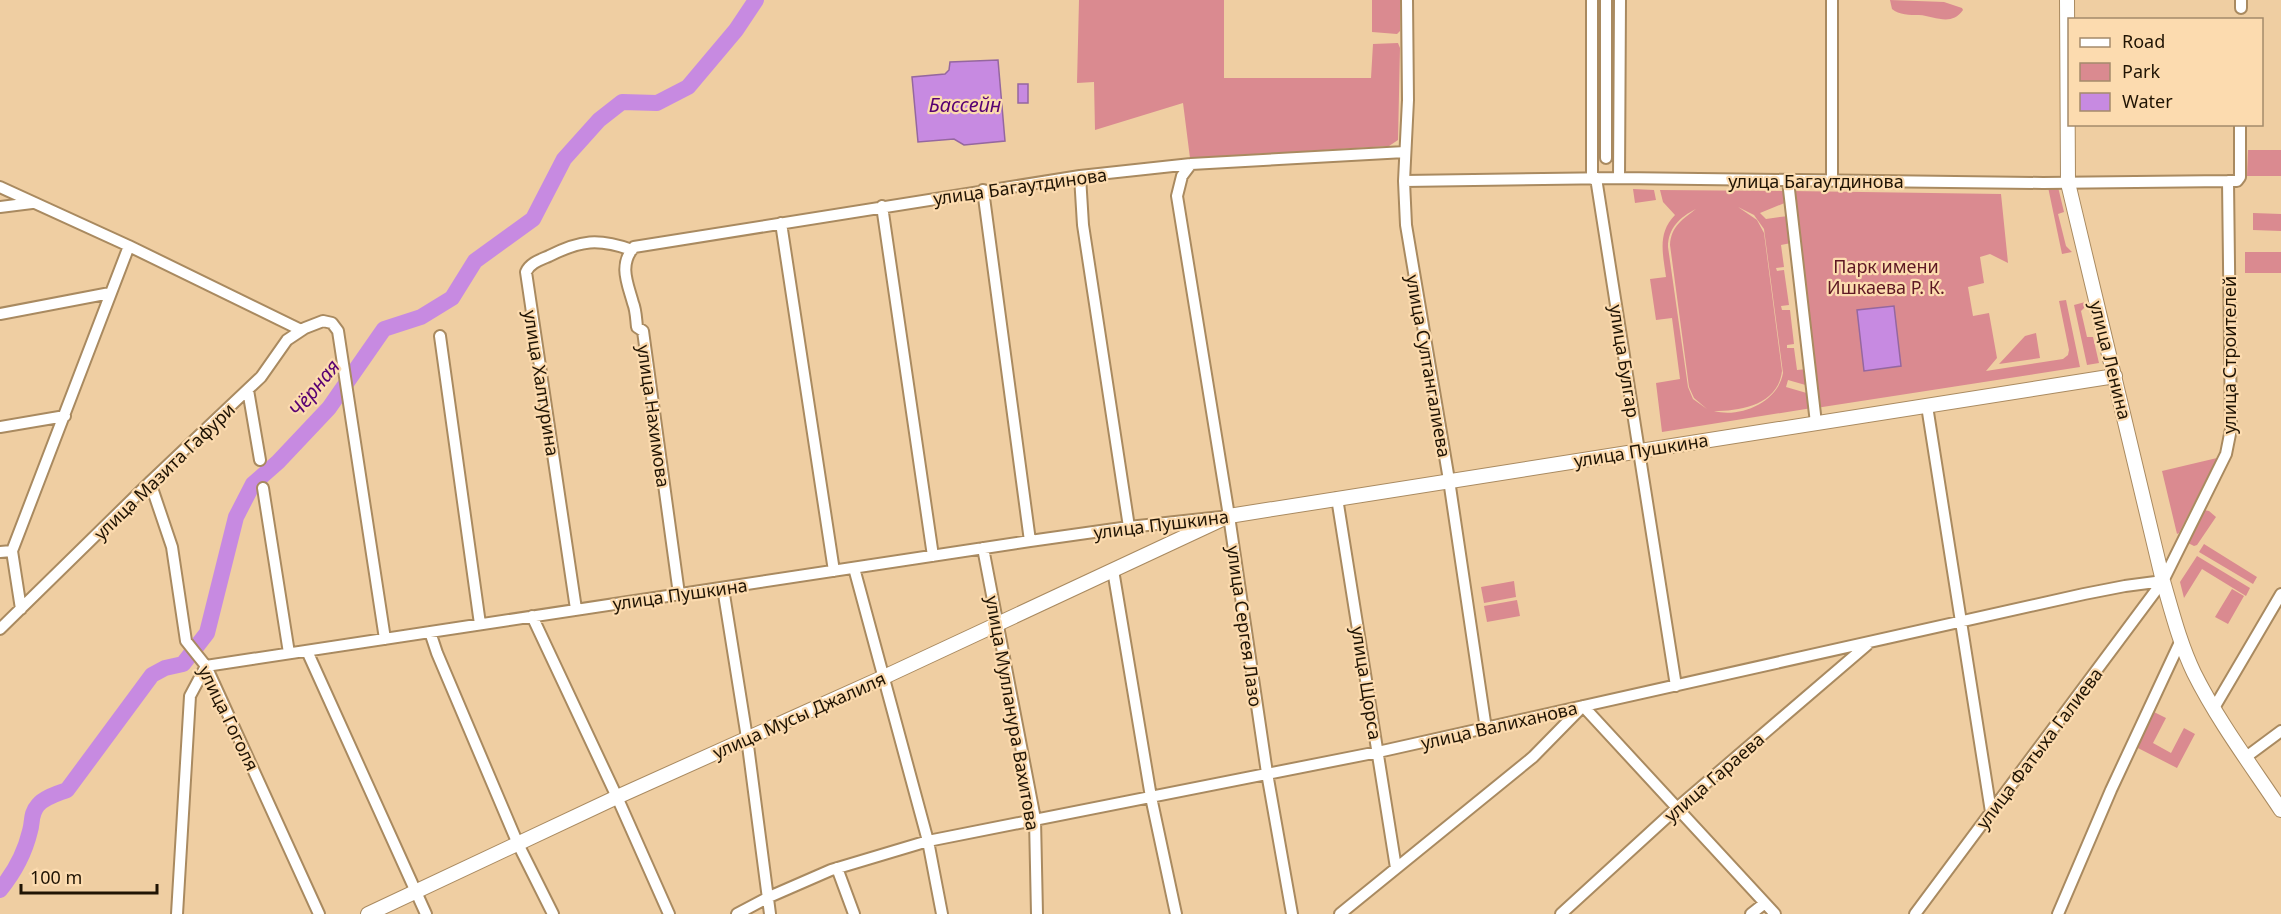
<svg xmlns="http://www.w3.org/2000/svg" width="2281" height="914" viewBox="0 0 2281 914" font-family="'Noto Sans',sans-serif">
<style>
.green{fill:#da8a90;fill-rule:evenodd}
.water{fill:#c78ae1;stroke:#95679f;stroke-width:1.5}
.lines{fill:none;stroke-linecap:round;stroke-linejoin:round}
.river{stroke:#c78ae1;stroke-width:16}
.minor-casing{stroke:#a98a60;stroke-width:14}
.major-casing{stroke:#a98a60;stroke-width:16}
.minor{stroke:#fff;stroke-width:10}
.major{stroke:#fff;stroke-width:14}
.labels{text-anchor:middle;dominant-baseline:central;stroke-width:4.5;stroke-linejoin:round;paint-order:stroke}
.street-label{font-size:18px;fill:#201404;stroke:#fcdbaf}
.park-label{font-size:18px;fill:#5d1723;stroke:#fcdbaf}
.water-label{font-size:20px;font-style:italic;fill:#580172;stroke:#fcdbaf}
</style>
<rect width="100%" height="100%" fill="#efcea2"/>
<path class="green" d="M 1079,0 L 1224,0 L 1224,78 L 1371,78 L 1373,44 L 1398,43 L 1400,48 L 1398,140 L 1389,146 L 1190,158 L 1183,103 L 1095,130 L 1094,82 L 1077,83 Z
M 1372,0 L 1400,0 L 1400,31 L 1397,34 L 1372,32 Z
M 1597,0 L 1615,0 L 1614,154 L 1609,158 L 1600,157 L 1597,154 Z
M 1890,0 L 1944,2 L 1962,8 L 1963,10 C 1951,27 1935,16 1919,15 C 1910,15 1899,15 1892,9 Z
M 2248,150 L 2281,150 L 2281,176 L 2247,176 Z
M 2048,187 L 2058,187 L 2064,212 L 2058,214 L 2066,246 L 2072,252 L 2062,254 Z
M 1633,189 L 1654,190 L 1656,200 L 1635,203 Z
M 1660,190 L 1785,191 L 1787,202 L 1760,213 L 1766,219 L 1788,216 L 1791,243 L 1781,245 L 1784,267 L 1776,268 L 1777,271 L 1784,270 L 1789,305 L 1781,306 L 1782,310 L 1790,310 L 1794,344 L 1787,345 L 1787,348 L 1794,348 L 1797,370 L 1807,369 L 1809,386 L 1788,380 L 1786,387 L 1810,394 L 1812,408 L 1662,432 L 1656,383 L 1680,379 L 1672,318 L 1656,320 L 1650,279 L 1666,277 C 1663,254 1657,233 1675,215 L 1663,202 ZM 1738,207 L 1754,215 L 1764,229 L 1783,373 C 1778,402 1741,418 1714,411 C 1741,411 1778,405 1782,371 L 1764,233 L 1757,220 ZM 1696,209 C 1683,219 1671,226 1670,245 L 1689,387 L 1694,398 L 1707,409 L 1693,399 L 1688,387 L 1668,247 C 1668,228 1680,217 1696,209 Z
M 1792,191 L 2001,194 L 2008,263 L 1990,254 L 1980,257 L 1984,283 L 1968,287 L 1973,316 L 1989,313 L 1997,358 L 1986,371 L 2063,359 L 2068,355 L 2069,350 L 2059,301 L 2066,300 L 2080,367 L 1816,408 Z
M 2253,213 L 2281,214 L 2281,231 L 2253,230 Z
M 2245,252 L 2281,252 L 2281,273 L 2245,273 Z
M 2085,302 L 2086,306 L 2081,311 L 2087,337 L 2093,337 L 2099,363 L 2087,365 L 2074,305 Z
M 2036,333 L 2040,358 L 1999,364 L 2025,336 Z
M 2217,458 L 2179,533 L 2177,534 L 2162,471 Z
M 2204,510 L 2209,511 L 2216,517 L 2197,545 L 2194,546 L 2188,543 L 2188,540 Z
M 2204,544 L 2257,577 L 2253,584 L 2199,552 Z
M 2197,556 L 2250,588 L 2246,596 L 2202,569 L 2184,598 L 2180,582 Z
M 1514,581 L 1516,597 L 1484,603 L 1481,587 Z
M 2232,589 L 2244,596 L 2228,624 L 2215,617 Z
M 1517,600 L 1520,616 L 1487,622 L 1484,606 Z
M 2154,712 L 2166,718 L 2153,743 L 2171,753 L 2184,728 L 2195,734 L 2177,768 L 2136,747 Z"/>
<path class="water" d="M 998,60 L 1005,141 L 964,145 L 954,139 L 918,142 L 912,77 L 945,74 L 949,70 L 950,62 Z
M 1018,84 L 1028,84 L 1028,103 L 1018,103 Z
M 1894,306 L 1901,366 L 1864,371 L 1857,310 Z"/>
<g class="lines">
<path class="river" d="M 0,890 C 13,874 25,852 30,831 C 33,822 30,814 38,805 C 45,797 57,794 67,790 L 152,675 L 165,668 L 183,664 L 207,633 L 236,517 L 253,484 L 278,462 L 329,408 L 384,329 L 421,317 L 452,298 L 475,261 L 533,219 L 564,159 L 599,120 L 622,102 L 657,103 L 688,87 L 736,30 L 756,0"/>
<g class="minor-casing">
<path id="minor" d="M 1407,0 L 1408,100 L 1404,181 L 1406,225 L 1449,480 L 1486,729
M 1592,0 L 1592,179
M 2241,8 L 2241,0
M 1606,158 L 1606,0
M 1191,164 L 1182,176 L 1177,196 L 1229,516 L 1267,773 L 1292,914
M 1080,176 L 1083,225 L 1129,527
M 1596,178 L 1676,686
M 1619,178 L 1620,0
M 1404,181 L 1619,178 L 2043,183 L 2228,181
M 1788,181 L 1816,423
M 1832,181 L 1832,0
M 0,187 L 129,246 L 301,330
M 983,190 L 1030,541
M 882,206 L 933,556
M 0,207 L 32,203
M 781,223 L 834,571
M 0,314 L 110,293
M 440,336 L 480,624
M 248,390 L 260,460
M 1927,406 L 1991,812
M 0,427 L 65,416
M 150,482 L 172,547 L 186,641 L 206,666 L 319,914
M 263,488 L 289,653
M 1337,498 L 1396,868
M 983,548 L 1035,819 L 1037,914
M 12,551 L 129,246
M 0,552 L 12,551 L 21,609
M 854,568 L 928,841 L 942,914
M 1113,570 L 1151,797 L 1176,914
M 723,588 L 747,738 L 770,914
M 679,594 L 643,331 L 637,327 C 636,319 636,310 633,303 C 628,284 618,265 634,247 L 1080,176 L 1191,164 L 1405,152
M 576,609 L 526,272 C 530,263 540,260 549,256 C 581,240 598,238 632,250
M 532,616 L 617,797 L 669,914
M 0,629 L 150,482 L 261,377 L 287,340 L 305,328 L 323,321 L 332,323 L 338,331 L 385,639
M 430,632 L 437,653 L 518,844 L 553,914
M 307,651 L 426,914
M 206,666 L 1030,541 L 1129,527 L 1221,517
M 2214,708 L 2281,594
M 2246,757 L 2281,731
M 837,868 L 854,914
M 177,914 L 190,696 L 206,666
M 737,914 L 769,897 L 831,870 L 928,841 L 1378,752 L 2084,594 L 2125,586 L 2163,581
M 1340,914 L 1533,757 L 1583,706 L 1775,914
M 1561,914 L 1678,807 L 1867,645
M 1751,914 L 1765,903
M 1915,914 L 2163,581 L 2226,454 L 2231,429 L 2228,181 L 2237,181 L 2240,177 L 2240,124
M 2058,914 L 2111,790 L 2181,640"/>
</g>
<g class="major-casing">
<path id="major" d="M 2067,0 L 2068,183 L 2163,581 C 2172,612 2180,644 2194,673 C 2218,721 2251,765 2281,810
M 368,914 L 617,797 L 884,677 L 1229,516 L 2115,376"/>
</g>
<use href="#minor" class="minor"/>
<use href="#major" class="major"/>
</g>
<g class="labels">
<g class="street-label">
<text x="1816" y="181">улица Багаутдинова</text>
<text transform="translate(1020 186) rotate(-8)">улица Багаутдинова</text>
<text transform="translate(2229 355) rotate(-90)">улица Строителей</text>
<text transform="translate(2111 360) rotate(76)">улица Ленина</text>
<text transform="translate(1625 361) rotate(81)">улица Булгар</text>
<text transform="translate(1429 366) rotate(80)">улица Султангалиева</text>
<text transform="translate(542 383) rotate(81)">улица Халтурина</text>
<text transform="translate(654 416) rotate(82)">улица Нахимова</text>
<text transform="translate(1641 450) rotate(-9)">улица Пушкина</text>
<text transform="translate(164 471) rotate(-44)">улица Мазита Гафури</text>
<text transform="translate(1161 524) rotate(-7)">улица Пушкина</text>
<text transform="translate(680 594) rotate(-8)">улица Пушкина</text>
<text transform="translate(1245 626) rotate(82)">улица Сергея Лазо</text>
<text transform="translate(1367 683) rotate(81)">улица Щорса</text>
<text transform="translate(1013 713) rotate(80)">улица Мулланура Вахитова</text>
<text transform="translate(799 715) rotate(-24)">улица Мусы Джалиля</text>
<text transform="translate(229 718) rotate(64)">улица Гоголя</text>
<text transform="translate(1499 725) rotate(-13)">улица Валиханова</text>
<text transform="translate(2039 748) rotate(-53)">улица Фатыха Галиева</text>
<text transform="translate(1714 777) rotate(-41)">улица Гараева</text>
</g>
<g class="park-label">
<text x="1886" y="266">Парк имени<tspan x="1886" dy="21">Ишкаева Р. К.</tspan></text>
</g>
<g class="water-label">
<text x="965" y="104">Бассейн</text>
<text transform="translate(314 388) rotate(-51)">Чёрная</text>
</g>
</g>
<rect x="2068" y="18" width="195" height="108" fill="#fcdbaf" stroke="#a48b6b" stroke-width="1.5"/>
<rect x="2080" y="38" width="30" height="9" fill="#ffffff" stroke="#a48b6b" stroke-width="1.5"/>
<text x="2122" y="48" font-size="18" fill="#201404">Road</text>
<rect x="2080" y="63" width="30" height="18" fill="#da8a90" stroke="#a48b6b" stroke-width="1.5"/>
<text x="2122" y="78" font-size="18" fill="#201404">Park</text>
<rect x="2080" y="93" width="30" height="18" fill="#c78ae1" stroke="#a48b6b" stroke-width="1.5"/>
<text x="2122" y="108" font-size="18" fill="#201404">Water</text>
<path d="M21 884v9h136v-9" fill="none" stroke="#201404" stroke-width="3"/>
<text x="30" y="884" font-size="18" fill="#201404" stroke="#fcdbaf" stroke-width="4.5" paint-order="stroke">100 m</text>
</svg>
